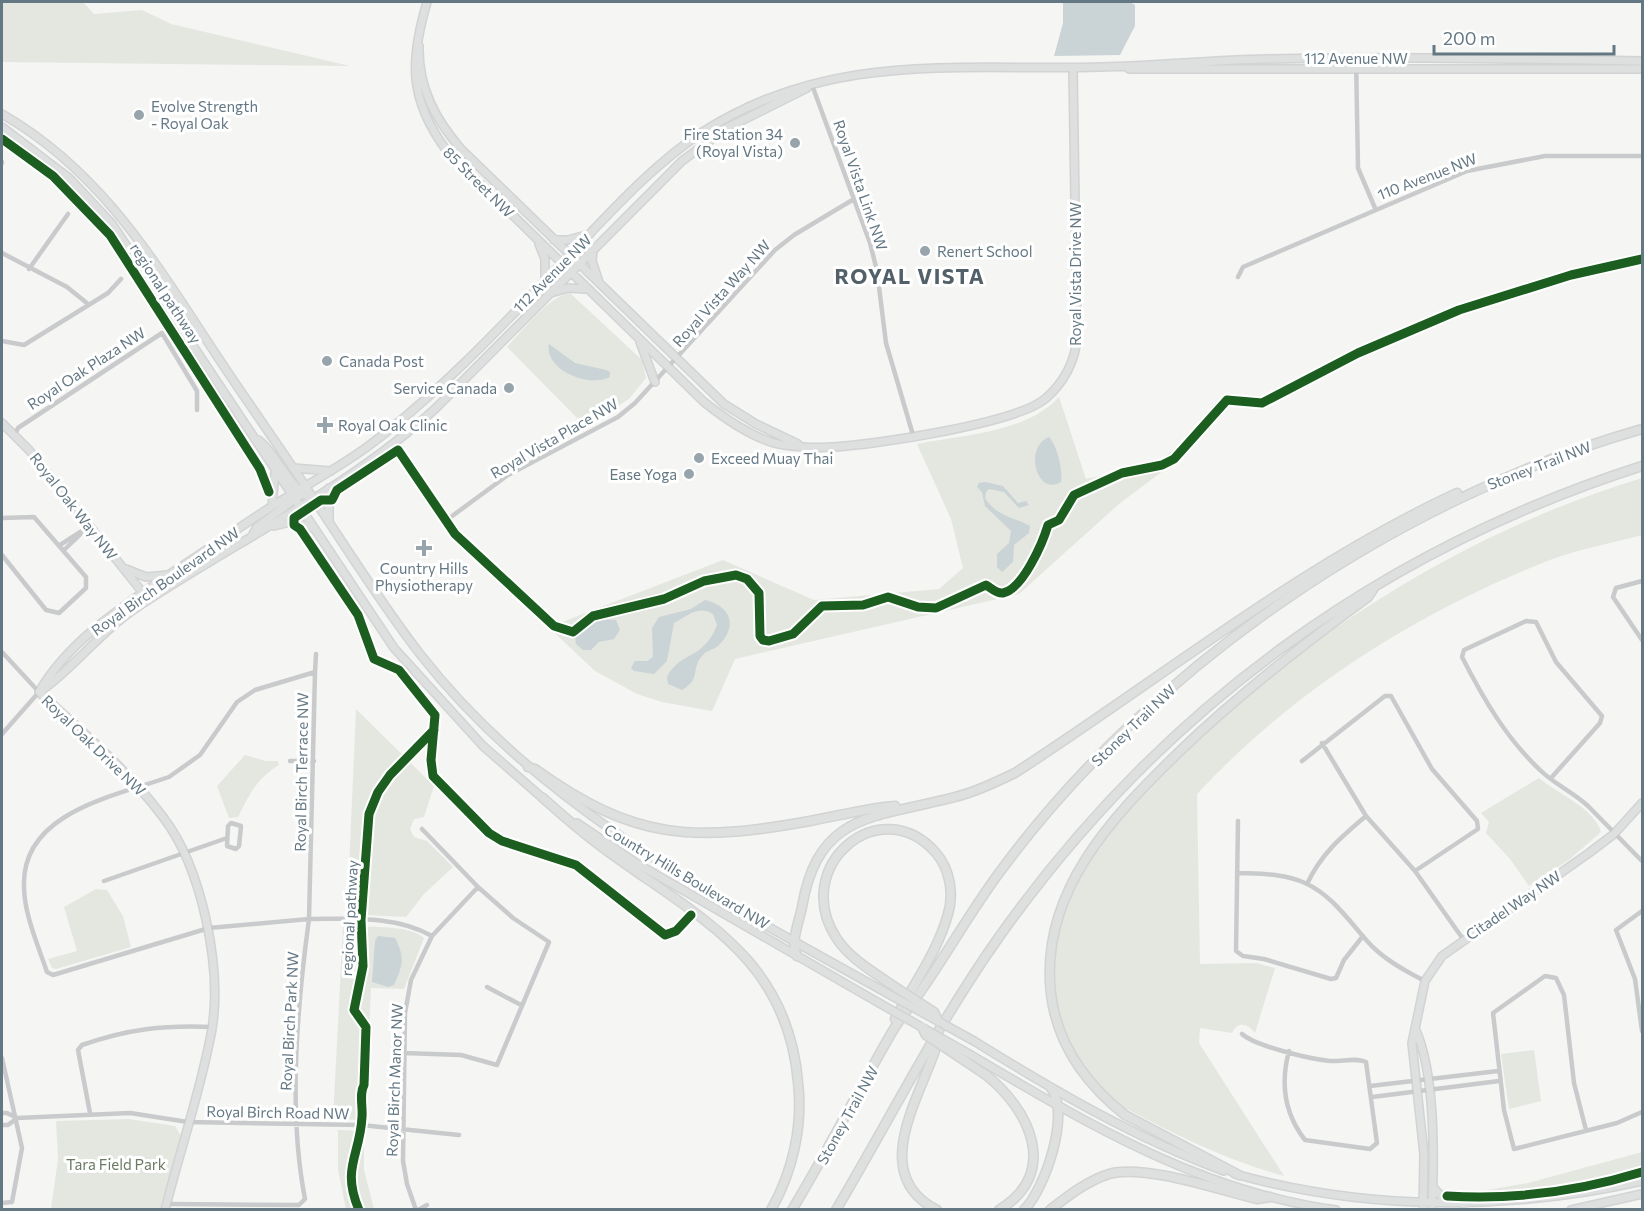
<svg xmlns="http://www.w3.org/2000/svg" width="1644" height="1211" viewBox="0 0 1644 1211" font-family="Commissioner,sans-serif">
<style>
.green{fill:#e4e7e0}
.water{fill:#cad3d5}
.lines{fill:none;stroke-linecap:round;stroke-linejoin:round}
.secondary-casing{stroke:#d2d3d4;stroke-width:10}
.highway-casing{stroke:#d2d3d3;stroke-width:11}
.street{stroke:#c9cacb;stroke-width:4.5}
.secondary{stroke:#dedfdf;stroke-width:7}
.highway{stroke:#dedfdf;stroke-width:8}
.secondary-bridge-casing{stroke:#d2d3d4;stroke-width:10;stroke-linecap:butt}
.highway-bridge-casing{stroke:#d2d3d3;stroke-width:11;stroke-linecap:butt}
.secondary-bridge{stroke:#dedfdf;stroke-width:7}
.highway-bridge{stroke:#dedfdf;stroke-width:8}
.cycleway-casing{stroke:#fff;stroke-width:13}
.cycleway{stroke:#1b5e20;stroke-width:9}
.poi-dot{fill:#97a4ab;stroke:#fff;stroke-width:2}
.labels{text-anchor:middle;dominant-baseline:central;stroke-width:6;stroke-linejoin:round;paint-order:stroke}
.street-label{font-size:15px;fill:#647884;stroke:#fff}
.poi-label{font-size:15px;fill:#647884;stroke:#fff;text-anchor:start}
.park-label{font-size:15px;fill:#6a7b63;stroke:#fff}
.district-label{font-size:21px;font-weight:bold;letter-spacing:1.5px;fill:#526169;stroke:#fff}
</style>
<rect width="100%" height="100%" fill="#f5f5f3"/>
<path class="green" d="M 2,2 L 83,2 L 94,14 L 142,10 L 171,24 L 350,66 L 2,62 Z
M 570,293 L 642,360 L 646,378 L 629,399 L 585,426 L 507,347 C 522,331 549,296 570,293 Z
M 1059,397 L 1086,479 L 1156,463 L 1184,442 L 1184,455 L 1119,504 L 1019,594 L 735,659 L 712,711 L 662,702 L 637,694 L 595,671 L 454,538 L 461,533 L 557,624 L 723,560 L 814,600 L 939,589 L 963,568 L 951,519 L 917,444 C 963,435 1026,433 1059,397 Z
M 1642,478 L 1642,535 C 1612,543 1580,549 1550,560 C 1417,612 1295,689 1197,794 L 1200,964 L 1256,963 L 1275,968 L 1255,1033 C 1248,1024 1238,1020 1232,1033 L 1200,1028 L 1199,1043 L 1284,1176 C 1229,1161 1177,1136 1127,1109 L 1124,1110 C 1116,1103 1105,1097 1098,1089 C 1048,1030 1037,949 1075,881 C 1099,838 1132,804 1167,769 C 1250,685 1346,614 1450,558 C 1512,525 1576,498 1642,478 Z
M 356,709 L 434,786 L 424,817 L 414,819 L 410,829 L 414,837 L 427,841 L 453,867 L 424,894 L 406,917 L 347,914 Z
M 245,755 L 266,761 L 278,761 L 279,765 C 257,778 249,795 238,817 L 229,818 L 217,786 Z
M 1539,778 C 1558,794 1594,808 1601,832 L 1570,859 L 1529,886 L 1510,859 L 1486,833 L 1489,822 L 1481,813 Z
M 96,889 L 107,890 L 123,916 L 131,947 L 56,969 L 52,968 L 48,959 L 77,951 L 64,907 Z
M 343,927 C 363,927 409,924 424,938 L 404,989 L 371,988 L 365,1120 L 333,1119 Z
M 1534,1050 L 1541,1101 L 1509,1109 L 1501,1054 Z
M 129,1119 L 175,1126 L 181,1136 L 160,1209 L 51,1209 L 58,1159 L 56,1121 Z
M 338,1130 L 364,1131 L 364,1170 L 374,1209 L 346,1209 L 338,1170 Z
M 1642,1152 L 1642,1175 C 1591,1189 1540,1196 1487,1200 L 1482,1191 L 1528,1183 Z"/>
<path class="water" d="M 1063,2 L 1130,2 L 1135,5 L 1135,26 L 1120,55 L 1054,56 L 1063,23 Z
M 549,344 L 575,363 L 606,370 L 610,372 L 610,377 C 589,388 544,370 549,344 Z
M 1049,437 C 1057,445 1063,470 1061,482 C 1037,497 1023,447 1049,437 Z
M 985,482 L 1003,486 L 1018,503 L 1026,501 L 1029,505 L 1019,508 L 1004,492 L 989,489 L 986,492 L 985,498 C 996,516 1013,517 1030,526 L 1029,533 L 1014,545 L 1013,562 L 1002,572 L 997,567 L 997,554 L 1009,543 L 1011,531 L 985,506 L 982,492 L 977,487 L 979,483 Z
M 705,600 C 731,606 738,626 719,645 C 714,650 707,650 703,655 C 690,668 702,679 682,690 L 668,684 L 667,677 C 681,650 703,661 717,625 L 713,614 C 698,605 688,616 674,623 L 667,661 L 654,674 L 634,671 L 631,668 L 635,661 L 647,661 L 653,657 L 652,628 L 659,617 L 691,609 Z
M 602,619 L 616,620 L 620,630 L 614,639 L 599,642 L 591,650 L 583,650 L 576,644 C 572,629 590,623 602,619 Z
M 378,936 L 395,938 C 405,957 403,966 394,985 L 388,987 L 372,982 L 375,941 Z"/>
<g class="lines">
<g class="secondary-casing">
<path id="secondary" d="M 427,2 C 410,60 408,99 447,151 L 704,402 C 724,418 748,435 774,443 C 788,447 818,448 833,447 C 875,445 1016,423 1045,399 C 1064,383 1076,360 1077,336 L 1073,68
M 419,46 C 418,87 435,119 461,149 L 724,404 L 756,424 L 798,444
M 1129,69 L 1642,69
M 2,114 C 103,172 156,264 219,359 C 250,406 284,453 315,501 C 349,552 382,605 420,654 C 540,808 717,898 885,992
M 2,127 L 69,178 L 112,224 L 394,648 L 483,746 L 546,801
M 554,240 L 568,240 L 590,234
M 539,244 L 545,259 L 545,279
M 593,249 L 592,261 L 599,282
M 551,293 L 568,288 L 587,289
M 640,342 L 655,382
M 2,423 L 29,450 L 143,593
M 258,440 C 277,453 292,495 313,498
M 293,468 L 331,471
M 329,488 L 329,521
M 272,506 L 275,473
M 274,526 L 294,521 L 312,528
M 253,534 L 257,527 L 303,493 L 305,489
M 126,569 L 146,577 L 167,575
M 41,691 C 74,668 99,633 133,610 C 233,543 346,490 436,408 L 682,161 L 727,128 L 807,88
M 39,692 C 68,642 120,608 167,576 C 203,553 238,528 274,505 C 305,486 338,468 367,447 C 444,390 514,313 580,244 C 617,205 656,163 701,133 C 829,50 958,71 1101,67 C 1156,66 1211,60 1266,59 C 1392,56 1517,59 1642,61
M 39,692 C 82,731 128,770 163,817 C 202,868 222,967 212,1029 C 201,1090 180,1150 165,1210
M 577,823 L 636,863 L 879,1003
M 1415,1028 C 1436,1074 1434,1159 1432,1210
M 974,1041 C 1055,1091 1135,1138 1224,1171
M 971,1055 C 1086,1123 1201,1192 1336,1210
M 1235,1174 C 1367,1211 1509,1211 1642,1181
M 1433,1187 L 1443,1198 L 1464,1204
M 1423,1210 L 1424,1154 L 1412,1043 L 1425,981 L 1442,956 L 1589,853 L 1614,834 L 1642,803
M 1571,1210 L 1642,1194"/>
</g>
<g class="highway-casing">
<path id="highway" d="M 528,767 L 535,769 C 635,841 693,842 810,821 C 838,816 867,808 895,806
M 543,798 C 563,816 584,834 606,850 C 697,917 787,956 798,1082 C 803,1126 793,1171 771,1210
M 797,956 C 790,942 799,922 802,907 C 818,813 873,818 951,798 C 973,793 994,783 1015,773 C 1162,678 1298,567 1457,493
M 889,983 C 870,970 850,958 837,939 C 789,867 880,789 936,853 C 950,869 954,894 948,914 C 938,951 913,985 895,1019
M 986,1075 C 1030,1110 1060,1173 999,1210
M 1239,1175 L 1125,1115 C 1086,1084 1057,1044 1051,994 C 1039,893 1112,817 1179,752 C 1238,695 1302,645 1368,597 L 1374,588
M 792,1210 C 827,1152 858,1091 892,1032 C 901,1017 913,1003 923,988 C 949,950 971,911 999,873 C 1151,666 1396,499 1642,429
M 836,1210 C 890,1119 938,1023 999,937 C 1160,710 1377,551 1642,466
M 937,1210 C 864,1173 926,1089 939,1038
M 1024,1210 C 1045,1189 1071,1113 1051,1088
M 1050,1210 C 1068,1196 1087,1181 1109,1174 C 1145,1164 1219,1190 1257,1199 L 1270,1197"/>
</g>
<path class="street" d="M 1356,58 L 1358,168 L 1375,208
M 812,85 L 870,243 L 877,271 L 886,343 L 913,435
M 2,163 L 2,162
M 2,253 L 67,287 L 88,304
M 29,269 L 68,214
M 1238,277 L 1243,267 L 1467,171 L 1545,156 L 1642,156
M 2,341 L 24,345 L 108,293 L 121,279
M 15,434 L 18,428 L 162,333 L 197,391 L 197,410
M 2,518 L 34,517 L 86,577 L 86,588 L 59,613 L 46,610 L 2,555
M 444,522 L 508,475 L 618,417 L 635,403 L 775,250 L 794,235 L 854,199
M 60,545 L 88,527
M 64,550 L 88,527
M 1642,581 L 1616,588 L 1613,597 L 1642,640
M 2,652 L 39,692 L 2,734
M 315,672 L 309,919 L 209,928 L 53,975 L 47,972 C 38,945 23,912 24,883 C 24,812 115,796 169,777 L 200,755 L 237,702 L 255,690 Z
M 315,672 L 316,654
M 1322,743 L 1366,816 L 1415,871 L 1463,939
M 290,761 L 314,761
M 1302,761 L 1385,696 L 1391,696 L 1432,769 L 1477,821 L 1478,829 L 1415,871
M 1551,778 L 1600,723 L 1602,716 L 1556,662 L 1536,622 L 1526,621 L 1464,650 L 1462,657 C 1483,698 1506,738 1540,770 C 1554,784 1573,792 1588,806 C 1606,824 1624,843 1642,861
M 1238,821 L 1236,951 L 1243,956 L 1264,959 L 1331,979 L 1336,978 L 1344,960 L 1363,936
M 231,823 L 241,826 L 239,846 L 236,849 L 227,846 L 228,826 Z
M 422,829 L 478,887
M 1237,873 C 1260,874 1283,873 1305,883 C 1332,895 1349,921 1368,942 C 1383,959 1405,971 1425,981
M 104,881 L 227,838
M 1307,884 C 1321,854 1341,837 1366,816
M 1642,911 L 1616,930 L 1635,979 L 1642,1031
M 487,987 L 521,1005
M 1242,1034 C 1255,1046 1310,1059 1330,1061 C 1341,1062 1356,1057 1366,1062 L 1377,1143 L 1370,1149 L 1305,1140 C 1284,1113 1280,1084 1289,1051
M 404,1053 L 461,1055 L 497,1065 L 549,942 L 513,918 L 478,887 L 432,936
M 2,1058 L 22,1148 L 12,1202 L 2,1203
M 1370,1086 L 1498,1071
M 1372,1097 L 1499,1081
M 2,1113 L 7,1113 L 17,1118
M 90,1113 L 78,1050 L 82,1045 C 128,1029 163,1025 212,1027
M 17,1118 L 130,1113 L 188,1122 L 361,1125 L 459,1135
M 2,1125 L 8,1125 L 17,1118
M 1586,1130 L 1574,1083 L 1564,995 L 1556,978 L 1545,976 L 1493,1013 L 1504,1110 L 1514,1149 L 1617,1123 L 1642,1112
M 167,1204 L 299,1205 L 305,1199 C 288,1112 297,1007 309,919 C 350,919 395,915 432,936 L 411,980 L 405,1013 L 403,1161 L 407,1184 L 416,1210
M 418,1210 L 427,1205"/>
<use href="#secondary" class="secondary"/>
<use href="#highway" class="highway"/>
<g class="secondary-bridge-casing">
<path id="secondary-bridge" d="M 885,992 L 974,1041
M 879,1003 L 971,1055"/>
</g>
<g class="highway-bridge-casing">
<path id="highway-bridge" d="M 889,983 L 934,1012 L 938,1021
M 922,1027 L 926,1035 L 986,1075"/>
</g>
<use href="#secondary-bridge" class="secondary-bridge"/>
<use href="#highway-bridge" class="highway-bridge"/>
<g class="cycleway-casing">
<path id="cycleway" d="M 2,139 L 53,176 L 110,235 L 260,469 L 269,492
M 691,915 L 676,931 L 665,935 L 576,865 L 502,841 L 489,833 L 433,776 L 431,760 L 435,715 L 399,670 L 374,659 L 358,615 L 300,529 L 294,525 L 294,518 L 321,500 L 332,500 L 337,490 L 398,450 L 455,534 L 554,626 L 573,632 L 593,616 L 664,599 L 704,581 L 736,575 L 747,579 L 759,593 L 760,636 L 763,640 L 769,641 L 793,634 L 822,606 L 863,605 L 888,597 L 918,607 L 936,608 L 986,585 C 991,588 997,594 1003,593 C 1023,589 1043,542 1048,525 L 1059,520 L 1074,495 L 1122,473 L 1162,465 L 1174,459 L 1227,400 L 1262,403 L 1358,353 L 1459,310 L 1571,275 L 1642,259
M 1447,1196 C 1512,1200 1580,1191 1642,1172
M 359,1210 C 341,1168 360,1156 362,1117 C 363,1107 359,1094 364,1085 L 366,1027 L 354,1010 L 363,966 L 361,920 L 369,814 L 378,792 L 390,775 L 434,730"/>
</g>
<use href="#cycleway" class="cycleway"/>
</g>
<g class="poi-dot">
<circle cx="139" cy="115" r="6"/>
<circle cx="795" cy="143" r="6"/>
<circle cx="925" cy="251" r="6"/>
<circle cx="327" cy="361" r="6"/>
<circle cx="509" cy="388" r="6"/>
<path d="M322 416h6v6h6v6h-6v6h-6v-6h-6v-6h6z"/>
<circle cx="699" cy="458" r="6"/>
<circle cx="689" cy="474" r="6"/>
<path d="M421 539h6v6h6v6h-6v6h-6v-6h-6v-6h6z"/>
</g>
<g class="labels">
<g class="street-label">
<text x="1356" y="58">112 Avenue NW</text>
<text transform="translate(1427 176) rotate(-21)">110 Avenue NW</text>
<text transform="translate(479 182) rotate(45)">85 Street NW</text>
<text transform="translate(861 185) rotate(71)">Royal Vista Link NW</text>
<text transform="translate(552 273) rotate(-45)">112 Avenue NW</text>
<text transform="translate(1075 274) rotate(-90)">Royal Vista Drive NW</text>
<text transform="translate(166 293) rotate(57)">regional pathway</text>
<text transform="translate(721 293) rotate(-48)">Royal Vista Way NW</text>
<text transform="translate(86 368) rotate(-33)">Royal Oak Plaza NW</text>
<text transform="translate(554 438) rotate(-30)">Royal Vista Place NW</text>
<text transform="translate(1539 465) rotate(-21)">Stoney Trail NW</text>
<text transform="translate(74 506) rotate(52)">Royal Oak Way NW</text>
<text transform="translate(165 581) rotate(-35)">Royal Birch Boulevard NW</text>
<text transform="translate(1133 725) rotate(-44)">Stoney Trail NW</text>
<text transform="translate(94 745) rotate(44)">Royal Oak Drive NW</text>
<text transform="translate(301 772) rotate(-89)">Royal Birch Terrace NW</text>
<text transform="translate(687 876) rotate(31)">Country Hills Boulevard NW</text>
<text transform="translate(1513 905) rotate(-34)">Citadel Way NW</text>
<text transform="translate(349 918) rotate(-87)">regional pathway</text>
<text transform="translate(289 1021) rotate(-87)">Royal Birch Park NW</text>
<text transform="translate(394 1080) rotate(-88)">Royal Birch Manor NW</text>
<text transform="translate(278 1112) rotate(1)">Royal Birch Road NW</text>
<text transform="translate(847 1115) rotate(-61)">Stoney Trail NW</text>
</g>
<g class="poi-label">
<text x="151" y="106">Evolve Strength<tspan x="151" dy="17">- Royal Oak</tspan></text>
<text x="783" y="134" text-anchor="end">Fire Station 34<tspan x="783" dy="17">(Royal Vista)</tspan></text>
<text x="937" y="251">Renert School</text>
<text x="339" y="361">Canada Post</text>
<text x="497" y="388" text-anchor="end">Service Canada</text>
<text x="338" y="425">Royal Oak Clinic</text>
<text x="711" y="458">Exceed Muay Thai</text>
<text x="677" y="474" text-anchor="end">Ease Yoga</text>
<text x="424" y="568" text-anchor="middle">Country Hills<tspan x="424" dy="17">Physiotherapy</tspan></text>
</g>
<g class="park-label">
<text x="116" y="1164">Tara Field Park</text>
</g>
<g class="district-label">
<text x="910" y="275">ROYAL VISTA</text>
</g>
</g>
<rect width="1644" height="1211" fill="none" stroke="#647884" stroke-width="6"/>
<path d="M1434 45v9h180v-9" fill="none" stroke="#647884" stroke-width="3"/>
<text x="1443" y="45" font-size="18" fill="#647884" stroke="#ffffff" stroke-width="4.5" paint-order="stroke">200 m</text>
</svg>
